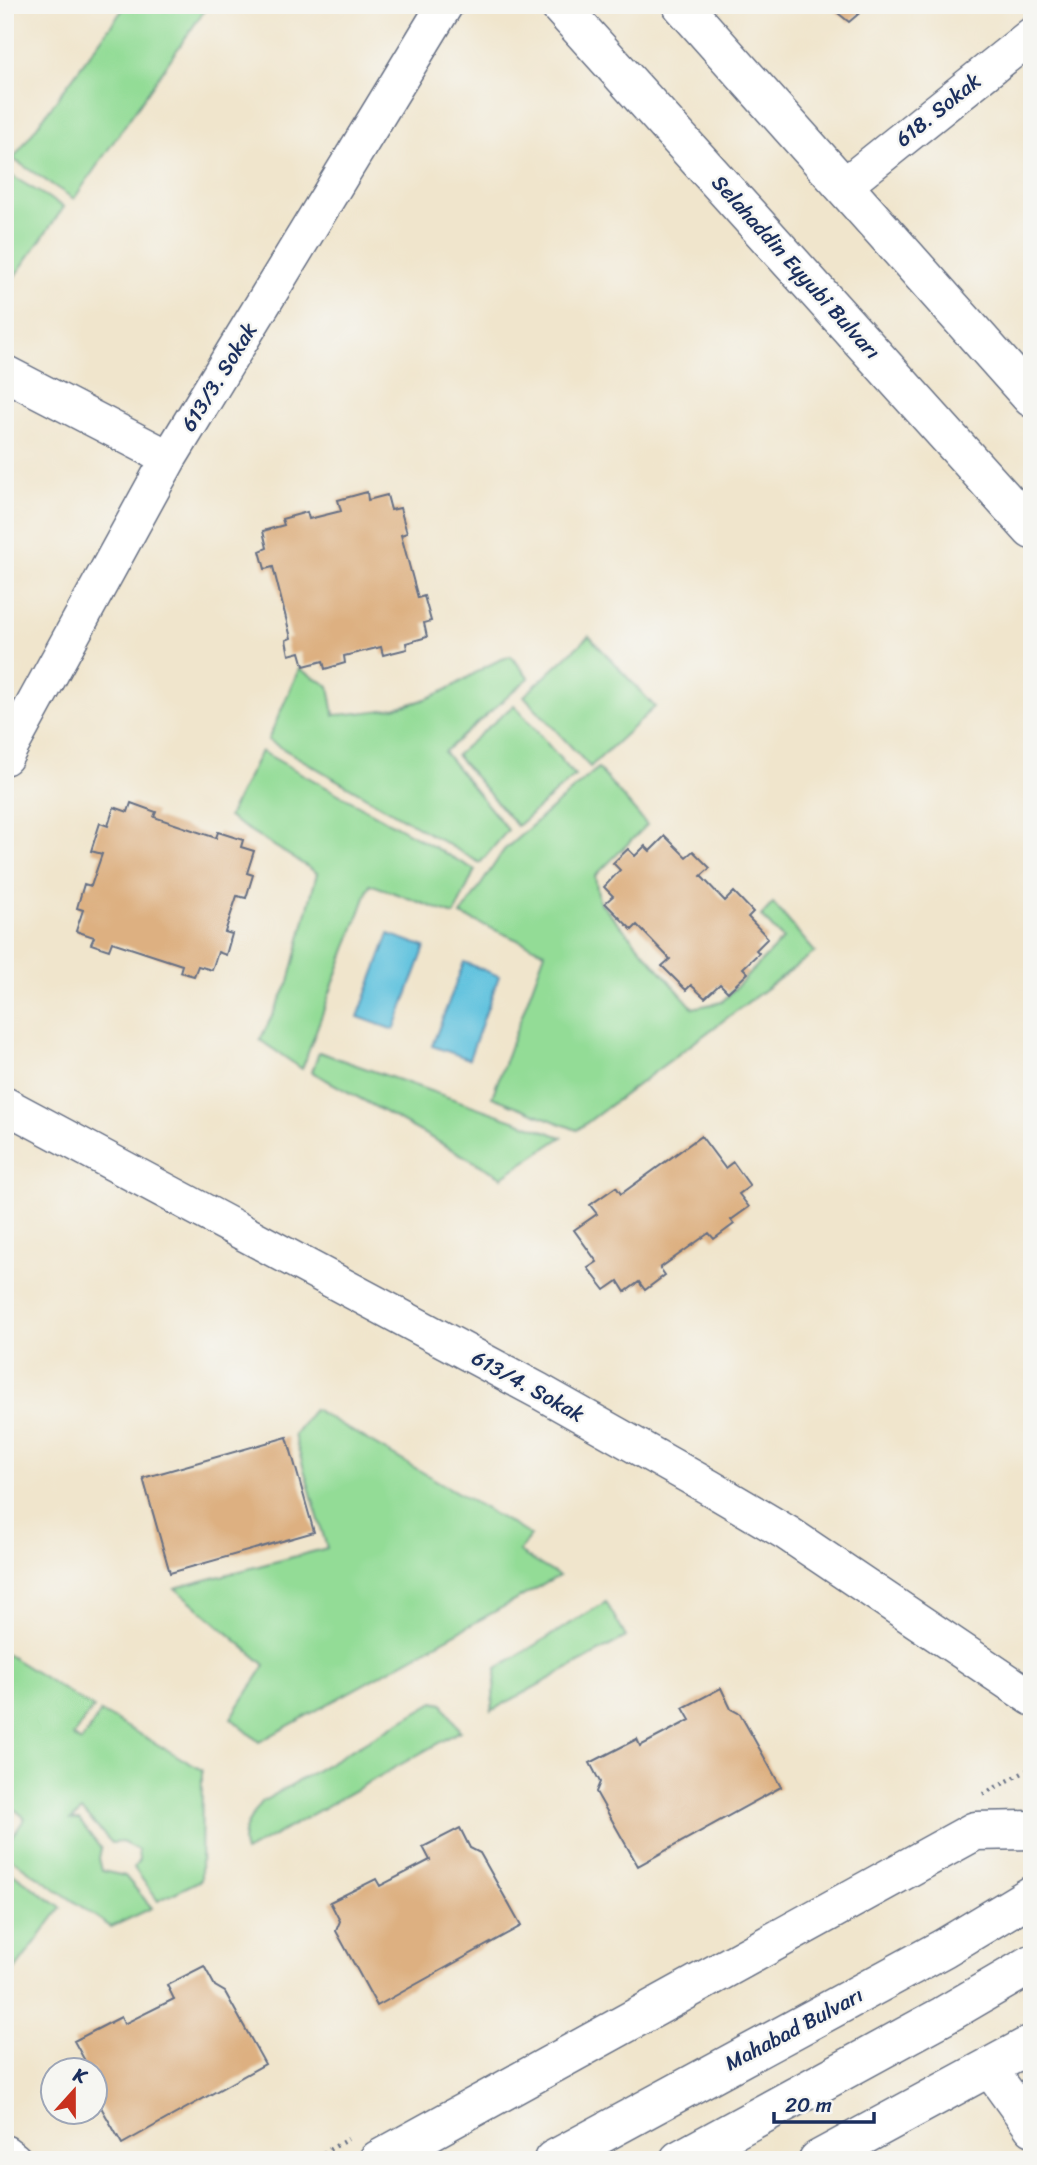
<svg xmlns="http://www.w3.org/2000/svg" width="1037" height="2165" viewBox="0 0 1037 2165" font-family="Sriracha,sans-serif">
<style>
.green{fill:#93dc96;stroke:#57867a;stroke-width:2}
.water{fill:#60c2de;stroke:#3e789e;stroke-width:2}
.building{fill:#ddb081}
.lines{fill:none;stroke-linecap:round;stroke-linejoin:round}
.minor-casing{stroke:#666f84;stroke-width:38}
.major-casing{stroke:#666f84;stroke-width:41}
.path{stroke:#666f84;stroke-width:4.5;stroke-dasharray:2 5;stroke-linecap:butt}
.minor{stroke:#fff;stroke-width:35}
.major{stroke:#fff;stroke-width:38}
.labels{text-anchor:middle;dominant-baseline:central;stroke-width:5;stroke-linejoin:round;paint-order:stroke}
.street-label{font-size:21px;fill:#1b2f5e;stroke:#f6f6f2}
</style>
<rect width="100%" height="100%" fill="#f6f6f2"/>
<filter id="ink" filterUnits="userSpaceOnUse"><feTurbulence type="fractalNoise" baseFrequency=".0143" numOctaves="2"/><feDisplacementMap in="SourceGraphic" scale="14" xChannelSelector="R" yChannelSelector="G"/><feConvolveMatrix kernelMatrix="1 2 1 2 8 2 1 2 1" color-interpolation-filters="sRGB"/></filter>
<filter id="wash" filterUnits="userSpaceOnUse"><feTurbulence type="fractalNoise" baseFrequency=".00686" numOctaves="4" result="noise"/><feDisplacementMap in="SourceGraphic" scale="28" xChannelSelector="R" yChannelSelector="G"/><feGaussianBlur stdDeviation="1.57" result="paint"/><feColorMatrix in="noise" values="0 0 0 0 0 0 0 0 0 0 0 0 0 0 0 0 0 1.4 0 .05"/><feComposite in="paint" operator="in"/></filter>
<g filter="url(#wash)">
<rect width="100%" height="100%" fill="#f0e5cc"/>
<path class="green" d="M 126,5 L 208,5 L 74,199 L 13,159 Z
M 5,172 L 64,207 L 5,290 Z
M 589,636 L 655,707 L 590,767 L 524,696 Z
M 511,656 L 529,678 L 444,752 L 508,830 L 480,863 L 268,740 L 299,669 L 329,686 L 334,715 C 373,712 409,709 444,691 C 467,680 486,663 511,656 Z
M 514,705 L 575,776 L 517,826 L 456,755 Z
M 261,751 L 475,870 L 454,915 L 370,884 L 302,1069 L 260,1040 L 289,982 L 317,873 L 228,817 Z
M 598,768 L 647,825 L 595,876 L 599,901 L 693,1008 L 722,1002 L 783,939 L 761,916 L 773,903 L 815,952 L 577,1130 L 492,1097 L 545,952 L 461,915 L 504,850 Z
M 319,1052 L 562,1137 L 502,1177 L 312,1072 Z
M 314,1409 L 530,1535 L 519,1552 L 559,1576 L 259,1742 L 231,1718 L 265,1665 L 175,1588 L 327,1548 L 294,1435 Z
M 606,1602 L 626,1637 L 491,1711 L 497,1668 Z
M 5,1653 L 93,1708 L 73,1736 L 81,1742 L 101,1712 L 202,1770 L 201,1880 L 158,1901 L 134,1868 L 139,1860 L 138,1850 L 122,1842 L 112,1843 L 82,1811 L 71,1820 L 79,1820 L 101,1849 L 99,1858 L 102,1871 L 125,1876 L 152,1908 L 111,1927 L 5,1854 L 5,1848 L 25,1818 L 13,1808 L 5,1821 Z
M 434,1702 L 443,1704 L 460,1731 L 245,1852 C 238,1833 251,1817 262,1802 Z
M 13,1873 L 61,1908 L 5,1983 L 5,1883 Z"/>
<path class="water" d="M 389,934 L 425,947 L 394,1030 L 358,1017 Z
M 464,962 L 499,976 L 469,1059 L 432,1046 Z"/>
<g id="blocks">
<path class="building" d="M 828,5 L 869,5 L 849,22 Z
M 367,492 L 368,500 L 387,495 L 391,510 L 400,508 L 407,533 L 401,535 L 418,598 L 424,596 L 431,621 L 424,623 L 427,637 L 406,643 L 407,649 L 383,655 L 381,647 L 344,656 L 345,663 L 325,669 L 323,661 L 304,666 L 300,652 L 289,655 L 286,640 L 291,638 L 273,567 L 265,569 L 260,551 L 267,548 L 263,531 L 284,525 L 282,519 L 307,512 L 309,519 L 341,511 L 338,500 Z
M 131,803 L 156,812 L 154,817 L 216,838 L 218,832 L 243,840 L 241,847 L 254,851 L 247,873 L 253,875 L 246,898 L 237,896 L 225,932 L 232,934 L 226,955 L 218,952 L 212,970 L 198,966 L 194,976 L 180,972 L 182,965 L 112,942 L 109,950 L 91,944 L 94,937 L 76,931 L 83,910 L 77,908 L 84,884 L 91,886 L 102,854 L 91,851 L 100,823 L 108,826 L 114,807 L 128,812 Z
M 665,836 L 686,857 L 693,851 L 710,868 L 701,876 L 725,901 L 734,892 L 753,912 L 748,917 L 768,938 L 756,950 L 759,953 L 743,968 L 748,973 L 728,992 L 720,984 L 705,998 L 691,985 L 686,990 L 662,966 L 670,959 L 637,925 L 632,930 L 605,903 L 613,896 L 604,887 L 620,870 L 613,863 L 628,849 L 635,856 L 645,846 L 650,851 Z
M 701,1136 L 725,1168 L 733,1162 L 750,1186 L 739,1194 L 749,1207 L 731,1220 L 734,1224 L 714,1239 L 709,1233 L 660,1268 L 665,1275 L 645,1290 L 639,1282 L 625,1292 L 618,1281 L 605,1290 L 588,1268 L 597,1262 L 574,1230 L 597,1214 L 590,1205 L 616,1187 L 621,1194 Z
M 287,1437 L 314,1532 L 170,1573 L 143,1478 Z
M 721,1688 L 731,1709 L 740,1714 L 781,1787 L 638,1866 L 596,1792 L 600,1782 L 590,1763 L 637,1739 L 640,1746 L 690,1720 L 683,1708 Z
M 460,1828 L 470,1848 L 480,1853 L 521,1926 L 377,2006 L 336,1931 L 340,1921 L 330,1902 L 376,1879 L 380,1886 L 430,1860 L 423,1847 Z
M 204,1966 L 215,1986 L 225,1992 L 265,2064 L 122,2144 L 94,2095 L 94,2070 L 80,2070 L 84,2059 L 74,2041 L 121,2017 L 124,2024 L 174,1999 L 167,1985 Z"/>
</g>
</g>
<g filter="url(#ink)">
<use href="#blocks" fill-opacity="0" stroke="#666f84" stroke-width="2"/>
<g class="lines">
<g class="minor-casing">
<path id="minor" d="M 845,185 L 1032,35
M 5,373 L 169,458
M 5,757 L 169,458 L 445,5
M 5,1105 L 539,1391 L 709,1487 L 787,1533 L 1032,1698
M 988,2067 L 1032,2128
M 5,2153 L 14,2160"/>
</g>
<g class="major-casing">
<path id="major" d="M 559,5 L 1032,530
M 682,5 L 1032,398
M 378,2160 L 975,1831 L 1032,1830
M 553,2160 L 944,1948 L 1032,1895
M 679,2160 L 943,2016 L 1032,1964
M 818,2160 L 1032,2044"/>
</g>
<path class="path" d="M 983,1794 L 1032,1768
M 311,2160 L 348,2139"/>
<use href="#minor" class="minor"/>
<use href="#major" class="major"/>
</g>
</g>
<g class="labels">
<g class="street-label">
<text transform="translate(938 110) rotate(-39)">618. Sokak</text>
<text transform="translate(796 267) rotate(48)">Selahaddin Eyyubi Bulvarı</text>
<text transform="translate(219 377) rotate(-58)">613/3. Sokak</text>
<text transform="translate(528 1386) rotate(29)">613/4. Sokak</text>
<text transform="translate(794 2029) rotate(-28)">Mahabad Bulvarı</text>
</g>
</g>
<rect width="1037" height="2165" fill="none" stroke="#f6f6f2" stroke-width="28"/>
<g transform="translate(74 2091) rotate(21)"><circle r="33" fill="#f6f6f2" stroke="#9ea6b7" stroke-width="2"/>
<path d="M0-5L12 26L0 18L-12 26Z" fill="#c8321e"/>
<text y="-10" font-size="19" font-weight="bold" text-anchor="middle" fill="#1b2f5e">K</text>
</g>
<path d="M774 2112v10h100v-10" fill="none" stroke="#1b2f5e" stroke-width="3.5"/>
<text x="785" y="2112" font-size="21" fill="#1b2f5e" stroke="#f6f6f2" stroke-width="5" paint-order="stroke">20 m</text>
</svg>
